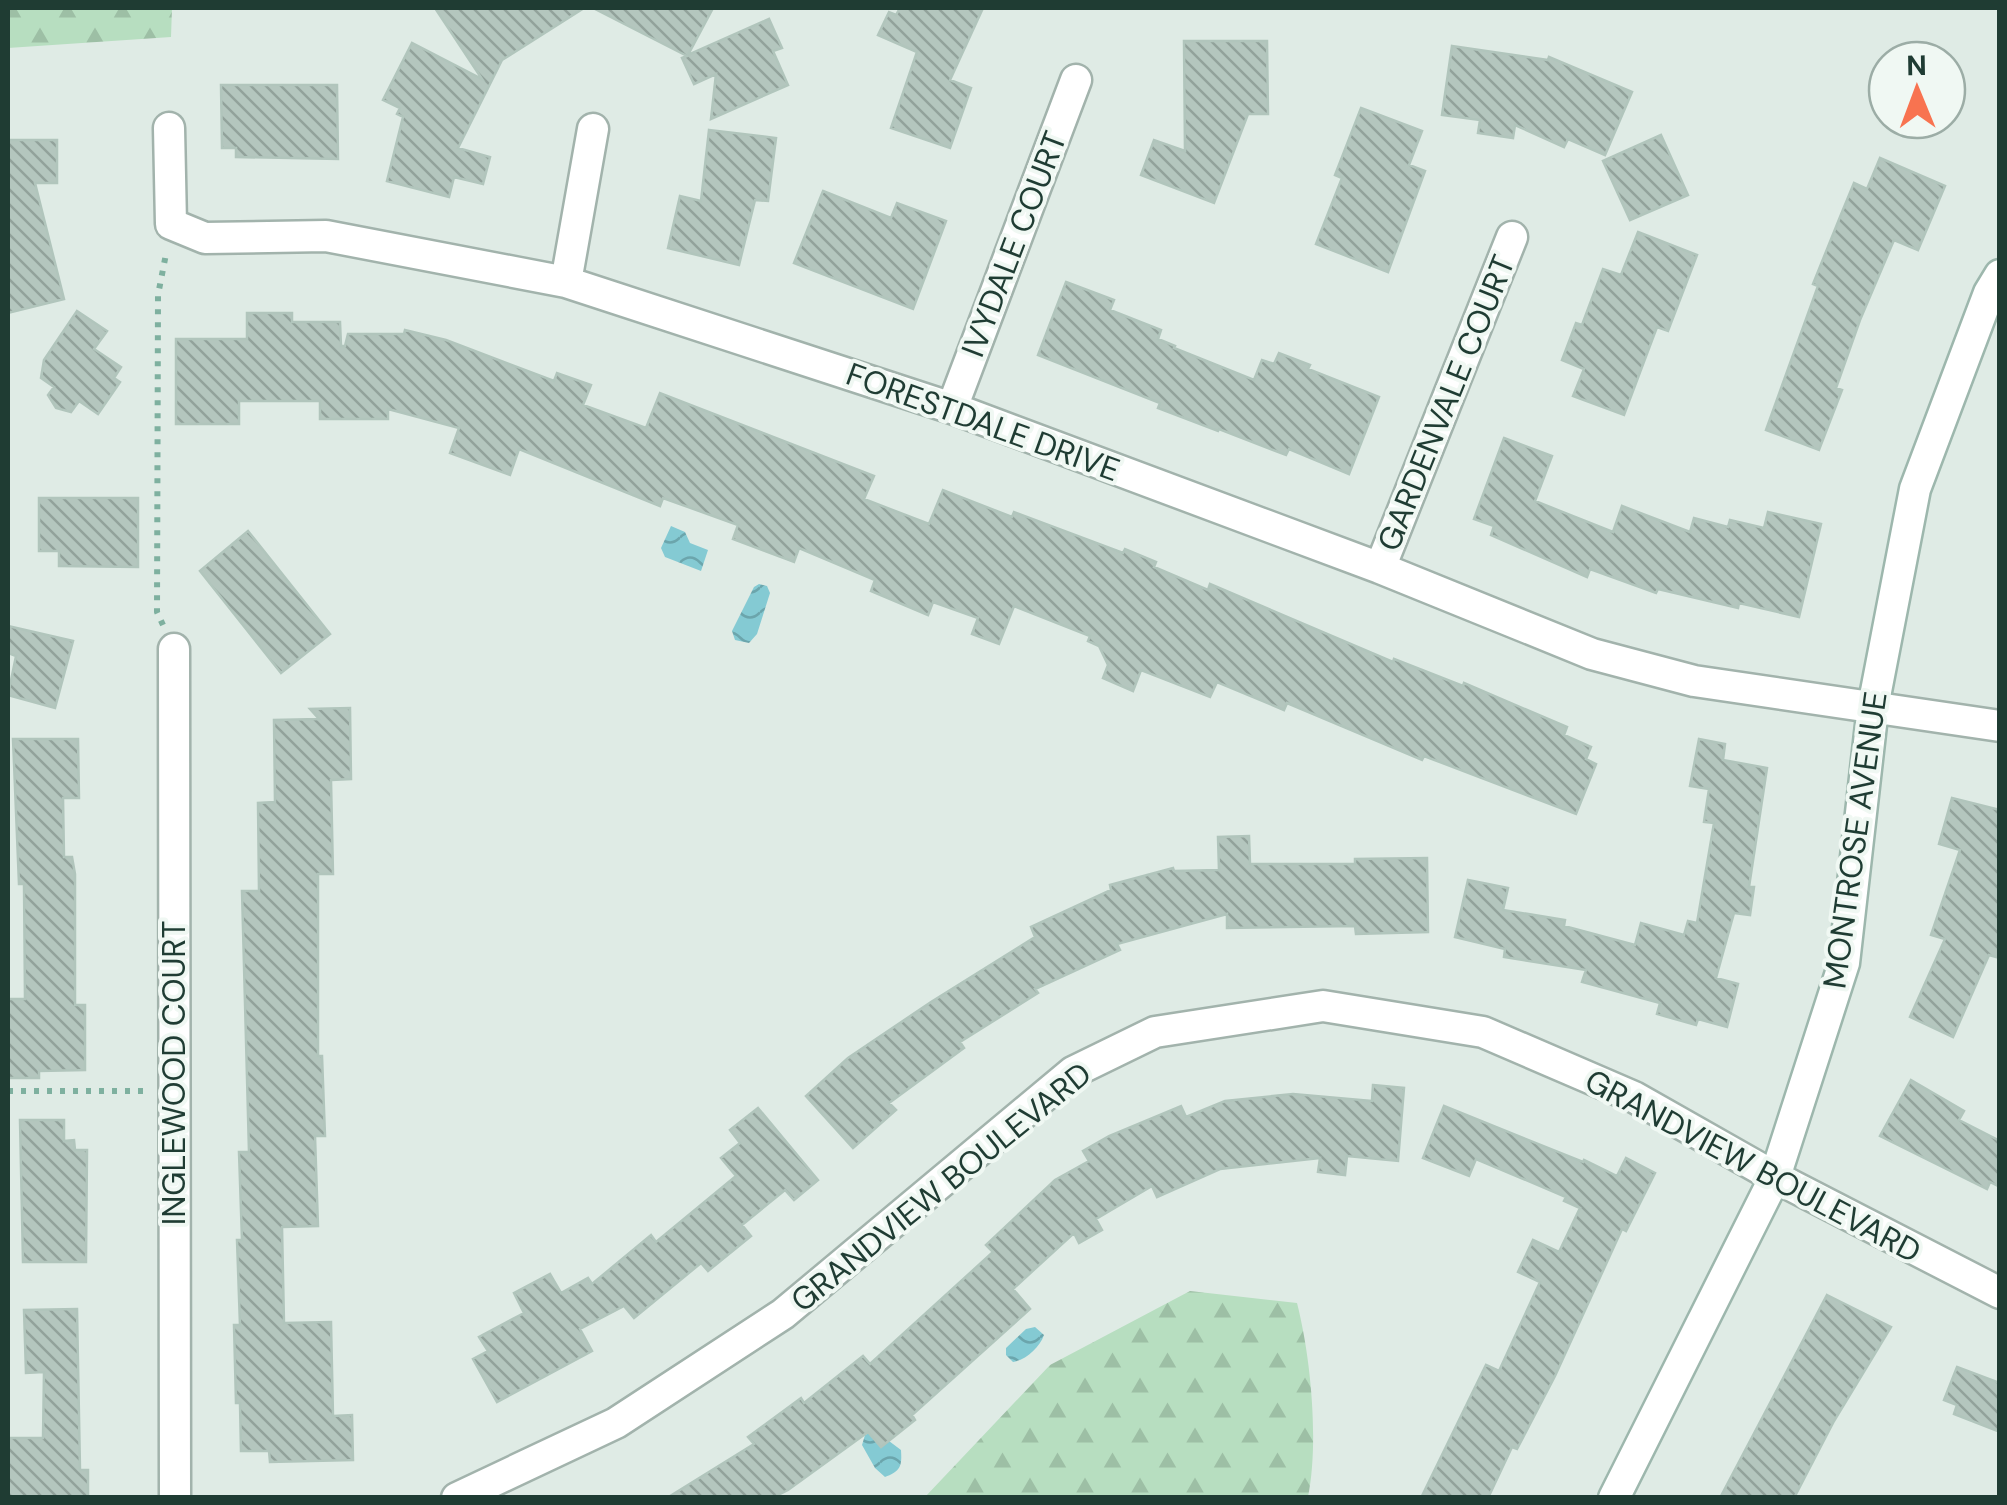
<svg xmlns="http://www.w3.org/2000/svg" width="2007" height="1505" viewBox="0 0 2007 1505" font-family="'DM Sans',sans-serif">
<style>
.forest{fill:url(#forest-firs)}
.water{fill:url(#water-waves)}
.building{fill:url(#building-back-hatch);stroke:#b1c5bc;stroke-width:2.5}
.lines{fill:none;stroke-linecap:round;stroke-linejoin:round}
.street-casing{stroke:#a2b3ac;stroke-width:35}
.secondary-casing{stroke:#9db7ad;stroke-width:35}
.path{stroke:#7eb09f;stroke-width:6;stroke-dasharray:5 8;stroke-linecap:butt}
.street{stroke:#fff;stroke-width:30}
.secondary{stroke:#fff;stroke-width:30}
.labels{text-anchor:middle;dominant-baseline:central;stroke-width:8;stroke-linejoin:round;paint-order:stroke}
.street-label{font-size:32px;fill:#1f3c33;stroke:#f0f8f3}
</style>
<defs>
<pattern id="forest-firs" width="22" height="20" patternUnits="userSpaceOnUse" patternTransform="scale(2.5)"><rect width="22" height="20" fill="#b7dec0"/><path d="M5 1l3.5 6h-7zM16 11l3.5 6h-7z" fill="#9dbfa5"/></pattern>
<pattern id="water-waves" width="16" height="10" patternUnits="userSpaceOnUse" patternTransform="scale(2.5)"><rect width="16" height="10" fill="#84cad3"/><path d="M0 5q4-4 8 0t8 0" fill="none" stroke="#6ba5ac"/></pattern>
<pattern id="building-back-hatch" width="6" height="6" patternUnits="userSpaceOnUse" patternTransform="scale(2.5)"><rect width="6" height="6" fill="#b4c6be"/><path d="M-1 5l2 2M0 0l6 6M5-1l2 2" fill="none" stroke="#92a29b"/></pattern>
</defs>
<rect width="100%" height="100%" fill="#dfebe5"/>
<path class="forest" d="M 8,8 L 172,8 L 171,37 L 8,48 Z
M 1190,1291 L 1297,1303 C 1311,1358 1319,1442 1308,1497 L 925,1497 L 1050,1365 Z"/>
<path class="water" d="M 671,526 L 685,532 L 690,543 L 708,550 L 701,571 L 665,557 L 661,548 Z
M 759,584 L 767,586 L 770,593 L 757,634 L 749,643 L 735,640 L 732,631 L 754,587 Z
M 1035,1327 L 1044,1335 C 1040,1347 1026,1360 1013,1362 L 1006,1355 L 1006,1348 L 1026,1329 Z
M 869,1433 L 881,1447 L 889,1441 L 901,1450 C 902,1466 901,1471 885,1477 L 875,1468 L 862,1445 L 865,1435 Z"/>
<path class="building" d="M 435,8 L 584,8 L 502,60 L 458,148 L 490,157 L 483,184 L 454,177 L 449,197 L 387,181 L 403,117 L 397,114 L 400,108 L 383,100 L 412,43 L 482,79 Z
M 593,8 L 713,8 L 688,55 L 769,19 L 782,48 L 773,51 L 788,85 L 711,119 L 716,74 L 694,84 L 682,58 L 687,56 Z
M 900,8 L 983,8 L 950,80 L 971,88 L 950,148 L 891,128 L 917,52 L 878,35 L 889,12 L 896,15 Z
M 1184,41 L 1267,41 L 1268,114 L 1248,114 L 1214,203 L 1141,175 L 1154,140 L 1185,151 Z
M 1452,46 L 1548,60 L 1549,57 L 1632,92 L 1605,155 L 1568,139 L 1564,147 L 1515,125 L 1513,138 L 1478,133 L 1480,120 L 1442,115 Z
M 221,85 L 337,85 L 338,159 L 236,157 L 236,148 L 222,148 Z
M 1361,108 L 1422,131 L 1409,165 L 1425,171 L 1388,272 L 1316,244 L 1342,178 L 1335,175 Z
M 709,130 L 776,138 L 768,201 L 755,200 L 739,265 L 668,248 L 680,196 L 701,201 Z
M 1661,135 L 1688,195 L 1630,220 L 1603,161 Z
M 8,140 L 57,140 L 57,183 L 35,183 L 64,299 L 8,313 Z
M 1880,158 L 1945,186 L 1918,250 L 1894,240 L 1860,320 L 1836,388 L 1842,390 L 1819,450 L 1766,430 L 1818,286 L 1813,284 L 1840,217 L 1854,183 L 1867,189 Z
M 823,191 L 891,218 L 897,203 L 946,221 L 913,309 L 794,263 Z
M 1638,232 L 1697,255 L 1668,331 L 1657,327 L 1624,415 L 1573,396 L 1584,369 L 1562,360 L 1576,323 L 1582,325 L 1603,269 L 1621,275 Z
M 1066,282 L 1114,300 L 1110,310 L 1161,330 L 1158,339 L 1175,346 L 1174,348 L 1254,380 L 1262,360 L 1274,364 L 1279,353 L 1310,365 L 1308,369 L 1379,397 L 1349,474 L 1289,449 L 1286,455 L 1219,429 L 1218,431 L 1158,408 L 1160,403 L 1038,355 Z
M 77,311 L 107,331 L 94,349 L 121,367 L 114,378 L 120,382 L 98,414 L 79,401 L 71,412 L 56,408 L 48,395 L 54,387 L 41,378 L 44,360 Z
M 247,313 L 292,313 L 292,322 L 340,322 L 341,346 L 345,346 L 348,334 L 404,334 L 405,330 L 446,340 L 554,381 L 557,373 L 591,385 L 583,405 L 646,428 L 660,393 L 874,476 L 864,499 L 929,524 L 943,490 L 1012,517 L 1014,512 L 1123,553 L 1125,549 L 1156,562 L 1154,567 L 1208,590 L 1210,584 L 1393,662 L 1394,659 L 1463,686 L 1464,683 L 1567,727 L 1564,735 L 1591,747 L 1586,759 L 1596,764 L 1576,814 L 1424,756 L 1422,760 L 1287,703 L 1284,710 L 1217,682 L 1210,697 L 1141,670 L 1133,691 L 1103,678 L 1108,665 L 1099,646 L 1088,641 L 1090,636 L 1014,606 L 999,644 L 972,634 L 978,618 L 933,602 L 928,615 L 871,591 L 875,580 L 799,548 L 794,562 L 733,539 L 738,525 L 663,498 L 660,506 L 519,449 L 510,475 L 450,453 L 459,428 L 388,409 L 388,419 L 320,419 L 320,401 L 239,401 L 239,424 L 176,424 L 176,339 L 247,339 Z
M 1504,438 L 1552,456 L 1535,501 L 1613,532 L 1622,506 L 1690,532 L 1694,518 L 1728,527 L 1730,520 L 1764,528 L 1768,512 L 1821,524 L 1799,617 L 1739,603 L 1738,608 L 1658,589 L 1656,593 L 1590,569 L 1587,577 L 1491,535 L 1494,526 L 1474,519 Z
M 39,498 L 138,498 L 138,567 L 59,566 L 59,551 L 39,551 Z
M 248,531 L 330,634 L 281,673 L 200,571 Z
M 8,626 L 73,641 L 55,708 L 8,695 L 16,656 L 8,653 Z
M 350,708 L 351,779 L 331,780 L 333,874 L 318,874 L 318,1056 L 322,1056 L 325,1136 L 315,1136 L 318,1226 L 282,1227 L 284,1323 L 331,1322 L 333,1416 L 352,1415 L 353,1460 L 270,1462 L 269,1451 L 241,1451 L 240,1403 L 236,1403 L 234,1325 L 240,1325 L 237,1240 L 242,1240 L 239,1152 L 249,1152 L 242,891 L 259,891 L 258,803 L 275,802 L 274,720 L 319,719 L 310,709 Z
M 13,739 L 78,739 L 79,798 L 63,798 L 64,857 L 72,857 L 75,874 L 75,1005 L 85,1005 L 85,1070 L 39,1071 L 39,1078 L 8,1078 L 8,999 L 25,999 L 24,884 L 19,884 Z
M 1699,739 L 1725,744 L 1723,760 L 1767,768 L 1749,887 L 1754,887 L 1750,915 L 1734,913 L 1716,978 L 1738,984 L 1727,1027 L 1698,1019 L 1696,1025 L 1657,1014 L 1660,1003 L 1582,982 L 1586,970 L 1504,957 L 1505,949 L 1455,937 L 1468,880 L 1508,888 L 1503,910 L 1565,920 L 1564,926 L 1635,945 L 1641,923 L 1684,935 L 1688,921 L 1697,923 L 1714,823 L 1704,822 L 1709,789 L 1690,786 Z
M 1952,798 L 2000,810 L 2000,958 L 1989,955 L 1953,1037 L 1910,1017 L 1945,939 L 1931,935 L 1960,850 L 1939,844 Z
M 1249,836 L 1250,864 L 1355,864 L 1355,859 L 1427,858 L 1428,932 L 1356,934 L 1355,926 L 1227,928 L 1227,914 L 1117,944 L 1120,950 L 1035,989 L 1038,993 L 960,1042 L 964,1048 L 889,1103 L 896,1110 L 853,1148 L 806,1096 L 848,1058 L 931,1002 L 1035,937 L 1031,927 L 1111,890 L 1110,885 L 1173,868 L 1174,871 L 1219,870 L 1218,837 Z
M 1911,1080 L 1964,1111 L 1959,1120 L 2000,1141 L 2000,1187 L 1990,1182 L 1987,1189 L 1880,1136 Z
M 1373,1085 L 1404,1088 L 1398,1161 L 1347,1156 L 1345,1175 L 1318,1172 L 1320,1158 L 1220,1169 L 1157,1197 L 1152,1186 L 1096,1219 L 1102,1230 L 1079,1243 L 1074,1233 L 1013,1289 L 1030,1309 L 912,1415 L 915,1420 L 881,1447 L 868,1432 L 788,1490 L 772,1498 L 667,1498 L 754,1444 L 748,1437 L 801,1398 L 804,1403 L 863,1356 L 870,1364 L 993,1252 L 986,1245 L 1055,1180 L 1089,1161 L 1083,1151 L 1109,1136 L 1181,1106 L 1186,1117 L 1225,1101 L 1293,1094 L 1372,1101 Z
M 1444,1106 L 1583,1162 L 1584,1160 L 1617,1176 L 1626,1158 L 1655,1173 L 1626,1231 L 1622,1229 L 1555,1376 L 1517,1449 L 1512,1447 L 1488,1498 L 1421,1498 L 1486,1365 L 1499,1371 L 1540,1282 L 1518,1272 L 1533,1240 L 1559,1252 L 1580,1208 L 1564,1201 L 1566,1197 L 1476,1159 L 1469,1176 L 1423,1158 Z
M 758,1108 L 818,1180 L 794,1200 L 785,1190 L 742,1225 L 751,1236 L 708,1271 L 701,1263 L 634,1318 L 624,1306 L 580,1329 L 592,1351 L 497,1402 L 473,1359 L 488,1351 L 479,1337 L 524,1313 L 514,1293 L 550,1274 L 561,1293 L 588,1278 L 592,1284 L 651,1235 L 656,1242 L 736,1176 L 721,1158 L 740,1143 L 730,1130 Z
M 20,1120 L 64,1120 L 64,1141 L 74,1140 L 75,1150 L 87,1150 L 86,1262 L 23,1262 Z
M 1827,1295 L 1891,1327 L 1834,1421 L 1794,1498 L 1720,1498 Z
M 77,1309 L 80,1470 L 88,1470 L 88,1498 L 8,1498 L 8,1438 L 43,1438 L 44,1372 L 26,1373 L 24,1310 Z
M 1957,1367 L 2000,1383 L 2000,1432 L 1954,1414 L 1957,1405 L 1944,1400 Z"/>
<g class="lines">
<g class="street-casing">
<path id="street" d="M 169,128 L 171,224 L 205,238 L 326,236 L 566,282 L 952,408 L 1380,568 L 1592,654 L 1694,681 L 2000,726
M 566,282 L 593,129
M 952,408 L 1076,80
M 1380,568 L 1512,237
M 174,649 L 175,1498
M 457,1498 L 616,1423 L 783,1314 L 1073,1072 L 1155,1032 L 1323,1006 L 1483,1032 L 1634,1097 L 1775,1177 L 2000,1293"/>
</g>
<g class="secondary-casing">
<path id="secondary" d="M 1614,1498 L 1775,1177 L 1844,963 L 1873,707 L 1915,489 L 1989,293 L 2000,275"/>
</g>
<path class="path" d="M 163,625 L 157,612 L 158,295 L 166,254
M 8,1091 L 146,1091"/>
<use href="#street" class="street"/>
<use href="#secondary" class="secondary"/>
</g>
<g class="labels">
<g class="street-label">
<text transform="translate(1014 244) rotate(-69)">IVYDALE COURT</text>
<text transform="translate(1446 403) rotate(-68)">GARDENVALE COURT</text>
<text transform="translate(983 422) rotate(20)">FORESTDALE DRIVE</text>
<text transform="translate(1855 840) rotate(-82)">MONTROSE AVENUE</text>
<text transform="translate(174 1073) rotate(-90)">INGLEWOOD COURT</text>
<text transform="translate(1753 1166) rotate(28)">GRANDVIEW BOULEVARD</text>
<text transform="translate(941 1187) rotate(-39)">GRANDVIEW BOULEVARD</text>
</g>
</g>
<rect width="2007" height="1505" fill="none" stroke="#1f3c33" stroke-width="20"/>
<g transform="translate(1917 90) rotate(359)"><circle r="48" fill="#f0f8f3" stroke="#9cada6" stroke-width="2.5"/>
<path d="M0-8L18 38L0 25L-18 38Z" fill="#f87350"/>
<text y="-15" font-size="28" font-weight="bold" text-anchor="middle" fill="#1f3c33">N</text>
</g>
</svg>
